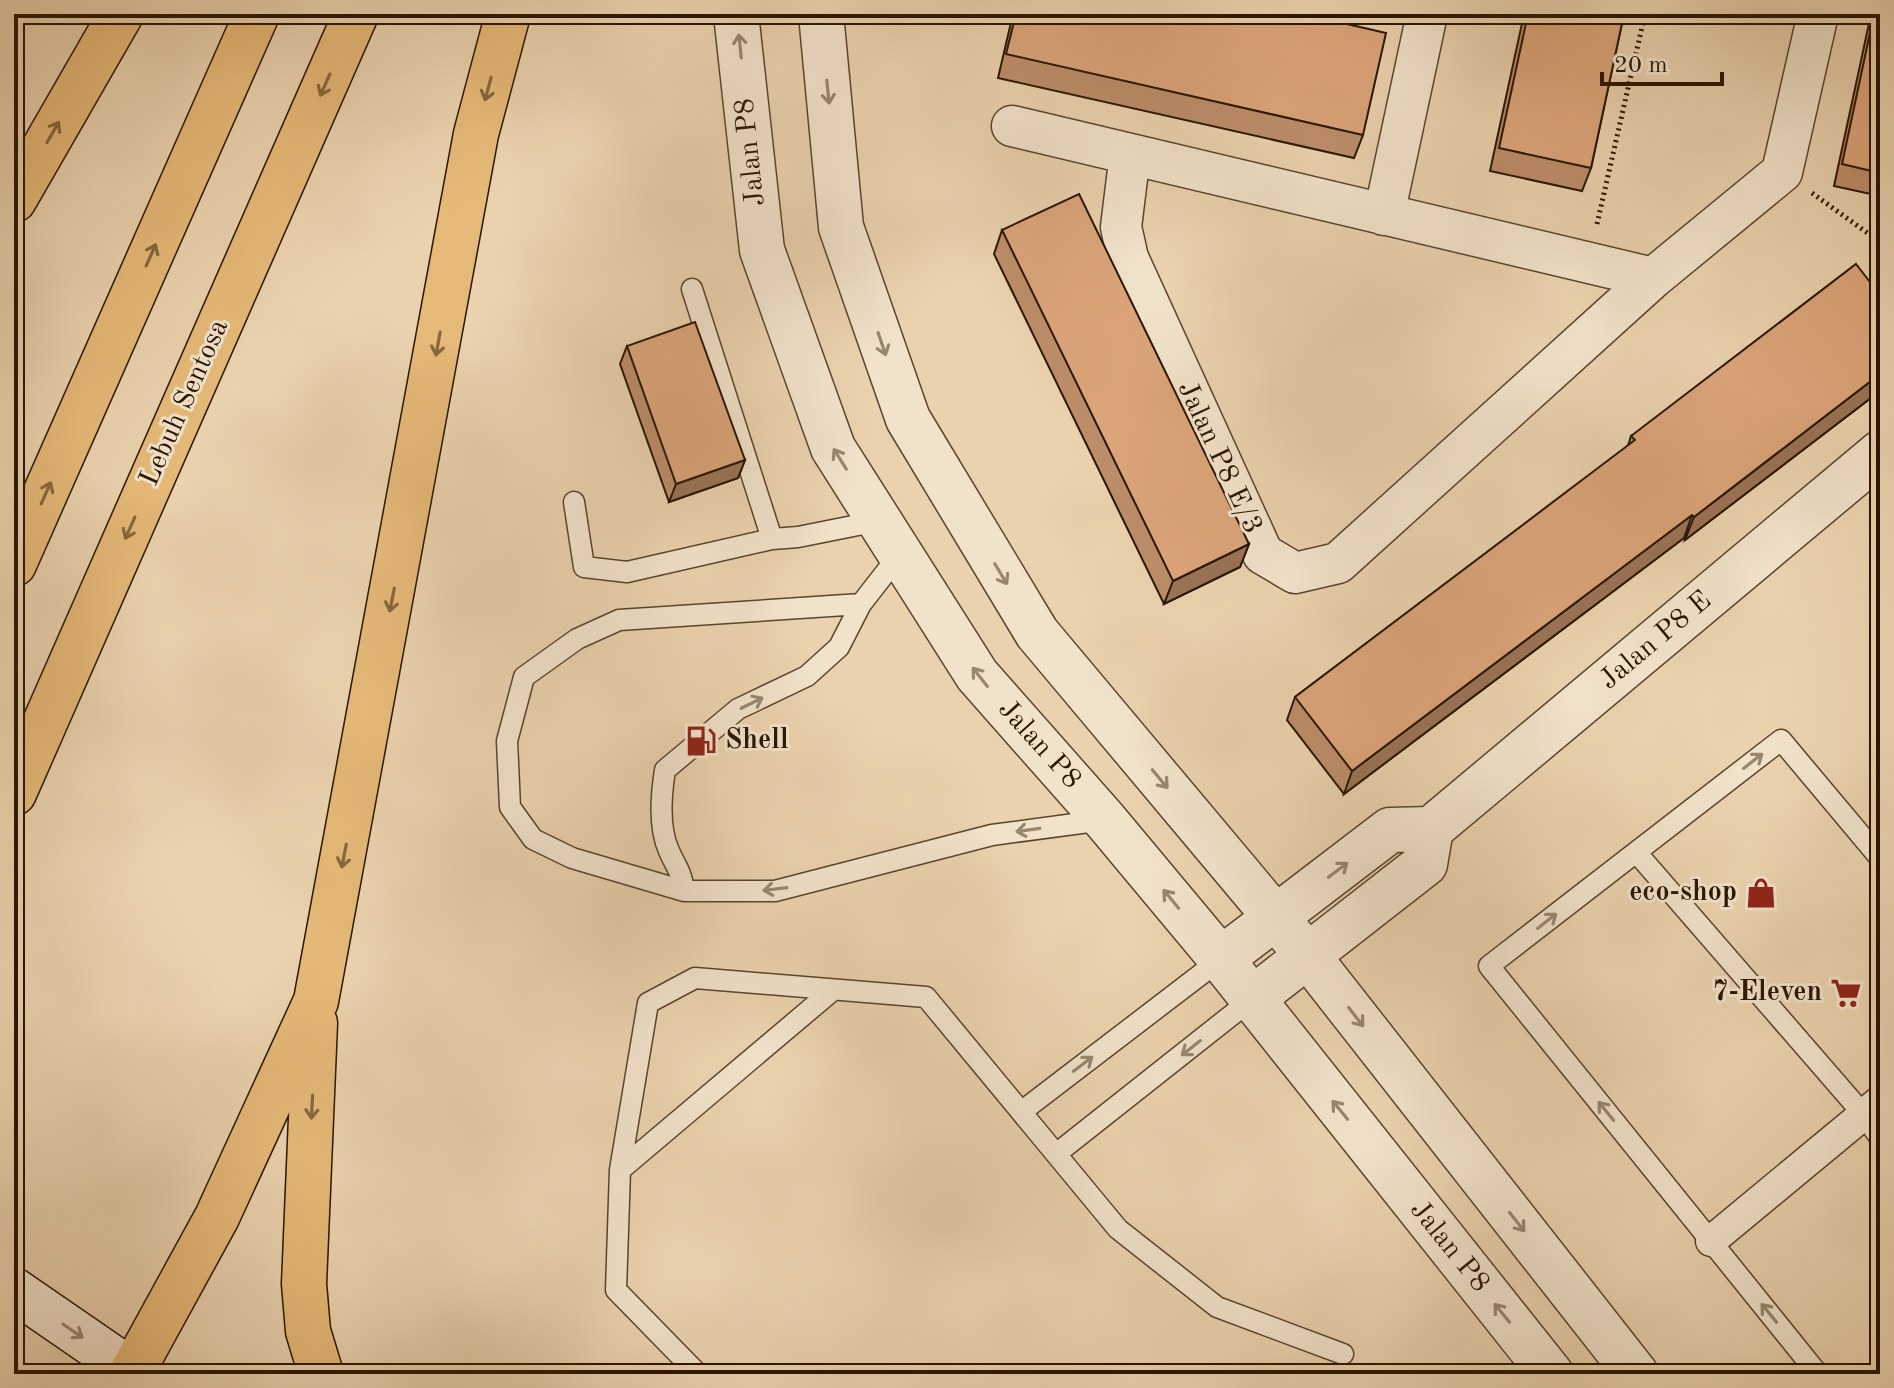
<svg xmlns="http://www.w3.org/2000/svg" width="1894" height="1388" viewBox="0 0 1894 1388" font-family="'Old Standard TT',serif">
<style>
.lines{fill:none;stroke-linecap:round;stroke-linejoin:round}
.service-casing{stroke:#59442d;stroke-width:23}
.pedestrian-casing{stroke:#59442d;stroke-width:33}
.minor-casing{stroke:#59442d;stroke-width:43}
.tertiary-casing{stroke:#59442d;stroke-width:47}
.secondary-casing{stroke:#291502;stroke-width:47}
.primary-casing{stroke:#291502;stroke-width:47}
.path{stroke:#291502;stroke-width:5;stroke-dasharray:2 4;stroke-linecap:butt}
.service{stroke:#f1e2ca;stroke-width:20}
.pedestrian{stroke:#f1e2ca;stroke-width:30}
.minor{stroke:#f1e2ca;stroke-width:40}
.tertiary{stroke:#f1e2ca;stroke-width:44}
.secondary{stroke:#f1e2ca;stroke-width:44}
.primary{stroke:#e5b977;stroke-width:44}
.wall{fill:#bc8d69;stroke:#291502;stroke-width:2}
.shaded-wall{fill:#997355;stroke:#291502;stroke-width:2}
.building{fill:#dba47a;stroke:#291502;stroke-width:2}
.oneway{stroke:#978670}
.oneway2{stroke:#87673c}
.labels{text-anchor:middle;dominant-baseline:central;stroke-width:6;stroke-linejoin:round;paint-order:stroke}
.street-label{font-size:28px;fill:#291502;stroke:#f1e2ca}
.poi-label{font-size:28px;font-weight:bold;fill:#291502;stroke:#f1e2ca;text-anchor:end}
</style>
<rect width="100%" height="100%" fill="#ead2ae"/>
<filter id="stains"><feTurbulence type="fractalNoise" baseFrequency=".0025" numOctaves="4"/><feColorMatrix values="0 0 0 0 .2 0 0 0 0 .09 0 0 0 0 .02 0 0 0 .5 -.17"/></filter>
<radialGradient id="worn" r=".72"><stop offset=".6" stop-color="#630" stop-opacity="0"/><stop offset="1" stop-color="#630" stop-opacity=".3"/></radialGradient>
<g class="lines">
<g class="service-casing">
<path id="service" d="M 692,289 L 772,539
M 574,502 L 584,567 L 627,572 L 772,539 L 798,537 L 878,521
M 900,554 L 861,604 L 839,647 L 807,676 L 738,709 L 665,770 C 661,795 658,827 669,851 C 677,869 681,870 684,891 L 775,891 L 992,835 L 1104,820
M 1636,852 L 1864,1115 L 1880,1138
M 684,891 L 572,858 L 533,839 L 510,807 L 507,741 L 524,677 L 577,639 L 619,620 L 861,604
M 1021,1112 L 1221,959
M 1056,1154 L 1252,999
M 620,1170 L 833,990
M 698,1374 L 616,1290 L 620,1170 L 648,1003 L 695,978 L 926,997 L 1118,1229 L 1217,1307 L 1343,1354
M 1818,1374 L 1489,966 L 1781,740 L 1880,858"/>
</g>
<g class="pedestrian-casing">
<path id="pedestrian" d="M 1711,1241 L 1880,1101"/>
</g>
<g class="minor-casing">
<path id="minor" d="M 1012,126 L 1653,278
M 1130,154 L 1121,227 L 1128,258 L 1263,554 L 1295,573 L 1338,563 L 1653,278 L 1782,172 L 1818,14
M 1384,215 L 1427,14"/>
</g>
<g class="tertiary-casing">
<path id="tertiary" d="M 736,14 L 762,250 L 833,448 L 977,675 L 1105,820 L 1221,959 L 1551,1374
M 821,14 L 841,227 L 908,419 L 1037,633 L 1308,956 L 1636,1374
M 1431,829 L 1880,453
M 1221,959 L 1390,830 L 1431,829
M 1252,999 L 1425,864 L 1431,829"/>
</g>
<g class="secondary-casing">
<path id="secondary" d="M 14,1290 L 136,1374"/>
</g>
<g class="primary-casing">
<path id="primary" d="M 14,200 L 121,14
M 14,564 L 257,14
M 14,793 L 356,14
M 315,1023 L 304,1284 L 308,1331 L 321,1374
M 131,1374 L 217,1217 L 316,1001 L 476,134 L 508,14"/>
</g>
<path class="path" d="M 1812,193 L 1880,242
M 1597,224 L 1645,14"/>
<use href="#service" class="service"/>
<use href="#pedestrian" class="pedestrian"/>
<use href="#minor" class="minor"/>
<use href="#tertiary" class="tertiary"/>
<use href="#secondary" class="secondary"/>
<use href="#primary" class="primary"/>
</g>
<path class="wall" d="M 1013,14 L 1304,14 L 1363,135 L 1354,158 L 998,78 Z
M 1524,14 L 1624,14 L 1591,168 L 1582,191 L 1490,171 Z
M 1871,14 L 1880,14 L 1880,196 L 1834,186 Z
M 1002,230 L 1249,544 L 1240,567 L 1164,604 L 994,254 Z
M 1880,295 L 1880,391 L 1685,540 L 1684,538 L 1344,794 L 1287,720 L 1295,697 L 1628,446 L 1631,436 Z
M 627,346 L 745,460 L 738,478 L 669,502 L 620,364 Z"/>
<path class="shaded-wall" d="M 1880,374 L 1880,391 L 1685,540 L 1694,517 Z
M 745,460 L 738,478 L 669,502 L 676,484 Z
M 1692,515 L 1684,538 L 1344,794 L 1352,771 Z
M 1249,544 L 1240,567 L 1164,604 L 1173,581 Z"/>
<path class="building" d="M 1016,14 L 1304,14 L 1386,33 L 1363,135 L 1006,54 Z
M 1528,14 L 1624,14 L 1591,168 L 1499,148 Z
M 1874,14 L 1880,14 L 1880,173 L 1842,164 Z
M 1079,194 L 1249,544 L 1173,581 L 1002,230 Z
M 1856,264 L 1880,295 L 1880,374 L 1694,517 L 1692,515 L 1352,771 L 1295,697 L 1635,440 L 1631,436 Z
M 695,322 L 745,460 L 676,484 L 627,346 Z"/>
<defs><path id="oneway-shaft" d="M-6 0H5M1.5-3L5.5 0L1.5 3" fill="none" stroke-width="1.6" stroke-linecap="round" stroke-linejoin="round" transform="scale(2)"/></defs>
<g class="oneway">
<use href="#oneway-shaft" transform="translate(740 46) rotate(-96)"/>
<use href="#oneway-shaft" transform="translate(828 92) rotate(84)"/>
<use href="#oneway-shaft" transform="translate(882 344) rotate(71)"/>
<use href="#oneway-shaft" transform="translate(840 459) rotate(-122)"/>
<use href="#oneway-shaft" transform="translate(1001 574) rotate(59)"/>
<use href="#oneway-shaft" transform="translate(980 677) rotate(-128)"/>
<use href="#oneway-shaft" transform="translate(752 703) rotate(-26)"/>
<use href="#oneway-shaft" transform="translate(1753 761) rotate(-38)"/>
<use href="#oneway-shaft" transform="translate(1160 779) rotate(50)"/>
<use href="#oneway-shaft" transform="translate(1028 830) rotate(172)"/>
<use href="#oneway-shaft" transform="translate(1338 870) rotate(-37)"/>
<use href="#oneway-shaft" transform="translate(775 889) rotate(173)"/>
<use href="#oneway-shaft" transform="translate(1171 899) rotate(-130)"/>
<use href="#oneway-shaft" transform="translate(1547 921) rotate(-38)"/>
<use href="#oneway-shaft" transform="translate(1356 1017) rotate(52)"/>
<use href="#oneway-shaft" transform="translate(1191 1048) rotate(142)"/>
<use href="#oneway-shaft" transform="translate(1083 1064) rotate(-37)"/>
<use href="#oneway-shaft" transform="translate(1340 1110) rotate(-129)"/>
<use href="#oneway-shaft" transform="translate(1606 1111) rotate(-129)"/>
<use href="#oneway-shaft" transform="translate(1517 1222) rotate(52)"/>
<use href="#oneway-shaft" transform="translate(1502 1313) rotate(-129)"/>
<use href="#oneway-shaft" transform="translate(1769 1313) rotate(-129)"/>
<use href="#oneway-shaft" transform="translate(73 1331) rotate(34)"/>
</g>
<g class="oneway2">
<use href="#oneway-shaft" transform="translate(325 85) rotate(114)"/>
<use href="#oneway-shaft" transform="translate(488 89) rotate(105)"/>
<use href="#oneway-shaft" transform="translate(53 132) rotate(-60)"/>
<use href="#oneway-shaft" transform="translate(151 255) rotate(-66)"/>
<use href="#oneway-shaft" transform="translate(438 344) rotate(100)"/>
<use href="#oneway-shaft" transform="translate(46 493) rotate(-66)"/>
<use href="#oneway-shaft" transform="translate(130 528) rotate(114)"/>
<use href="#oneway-shaft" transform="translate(392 600) rotate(101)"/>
<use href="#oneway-shaft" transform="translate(344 856) rotate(101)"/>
<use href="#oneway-shaft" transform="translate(312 1107) rotate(93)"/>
</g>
<defs>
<g id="fuel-bare" transform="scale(2.4)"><path d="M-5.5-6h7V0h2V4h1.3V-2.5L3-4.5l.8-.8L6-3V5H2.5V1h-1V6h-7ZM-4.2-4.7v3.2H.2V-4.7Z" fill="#8f2418" stroke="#f1e2ca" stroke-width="2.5" paint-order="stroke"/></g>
<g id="shop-bare" transform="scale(2.4)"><path d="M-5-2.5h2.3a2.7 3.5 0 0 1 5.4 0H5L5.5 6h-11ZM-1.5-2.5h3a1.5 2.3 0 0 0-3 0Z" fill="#8f2418" stroke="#f1e2ca" stroke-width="2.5" paint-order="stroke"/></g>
<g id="supermarket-bare" transform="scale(2.4)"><path d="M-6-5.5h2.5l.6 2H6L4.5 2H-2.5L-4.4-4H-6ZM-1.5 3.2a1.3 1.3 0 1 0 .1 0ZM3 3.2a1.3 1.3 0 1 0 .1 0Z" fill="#8f2418" stroke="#f1e2ca" stroke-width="2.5" paint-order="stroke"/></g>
</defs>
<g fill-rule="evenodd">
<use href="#fuel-bare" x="701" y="741"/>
<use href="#shop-bare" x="1761" y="893"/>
<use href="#supermarket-bare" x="1846" y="993"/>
</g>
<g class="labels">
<g class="street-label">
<text transform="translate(751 152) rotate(-96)">Jalan P8</text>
<text transform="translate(185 403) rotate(-66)">Lebuh Sentosa</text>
<text transform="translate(1219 458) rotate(65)">Jalan P8 E/3</text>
<text transform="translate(1656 641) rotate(-40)">Jalan P8 E</text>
<text transform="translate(1039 745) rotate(48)">Jalan P8</text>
<text transform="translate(1449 1247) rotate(51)">Jalan P8</text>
</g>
<g class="poi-label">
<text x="725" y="741" text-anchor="start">Shell</text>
<text x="1737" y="893">eco-shop</text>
<text x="1822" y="993">7-Eleven</text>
</g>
</g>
<rect width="1894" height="1388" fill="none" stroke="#ead2ae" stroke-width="48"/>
<rect x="16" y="16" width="1862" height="1356" fill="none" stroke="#291502" stroke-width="4"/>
<rect x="24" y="24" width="1846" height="1340" fill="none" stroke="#291502" stroke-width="2"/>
<path d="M1602 72v12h120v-12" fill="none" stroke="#291502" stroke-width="4"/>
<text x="1614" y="72" font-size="24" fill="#291502" stroke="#f1e2ca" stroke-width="6" paint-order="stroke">20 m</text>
<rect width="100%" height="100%" filter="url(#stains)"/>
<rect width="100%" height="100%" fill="url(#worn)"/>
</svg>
